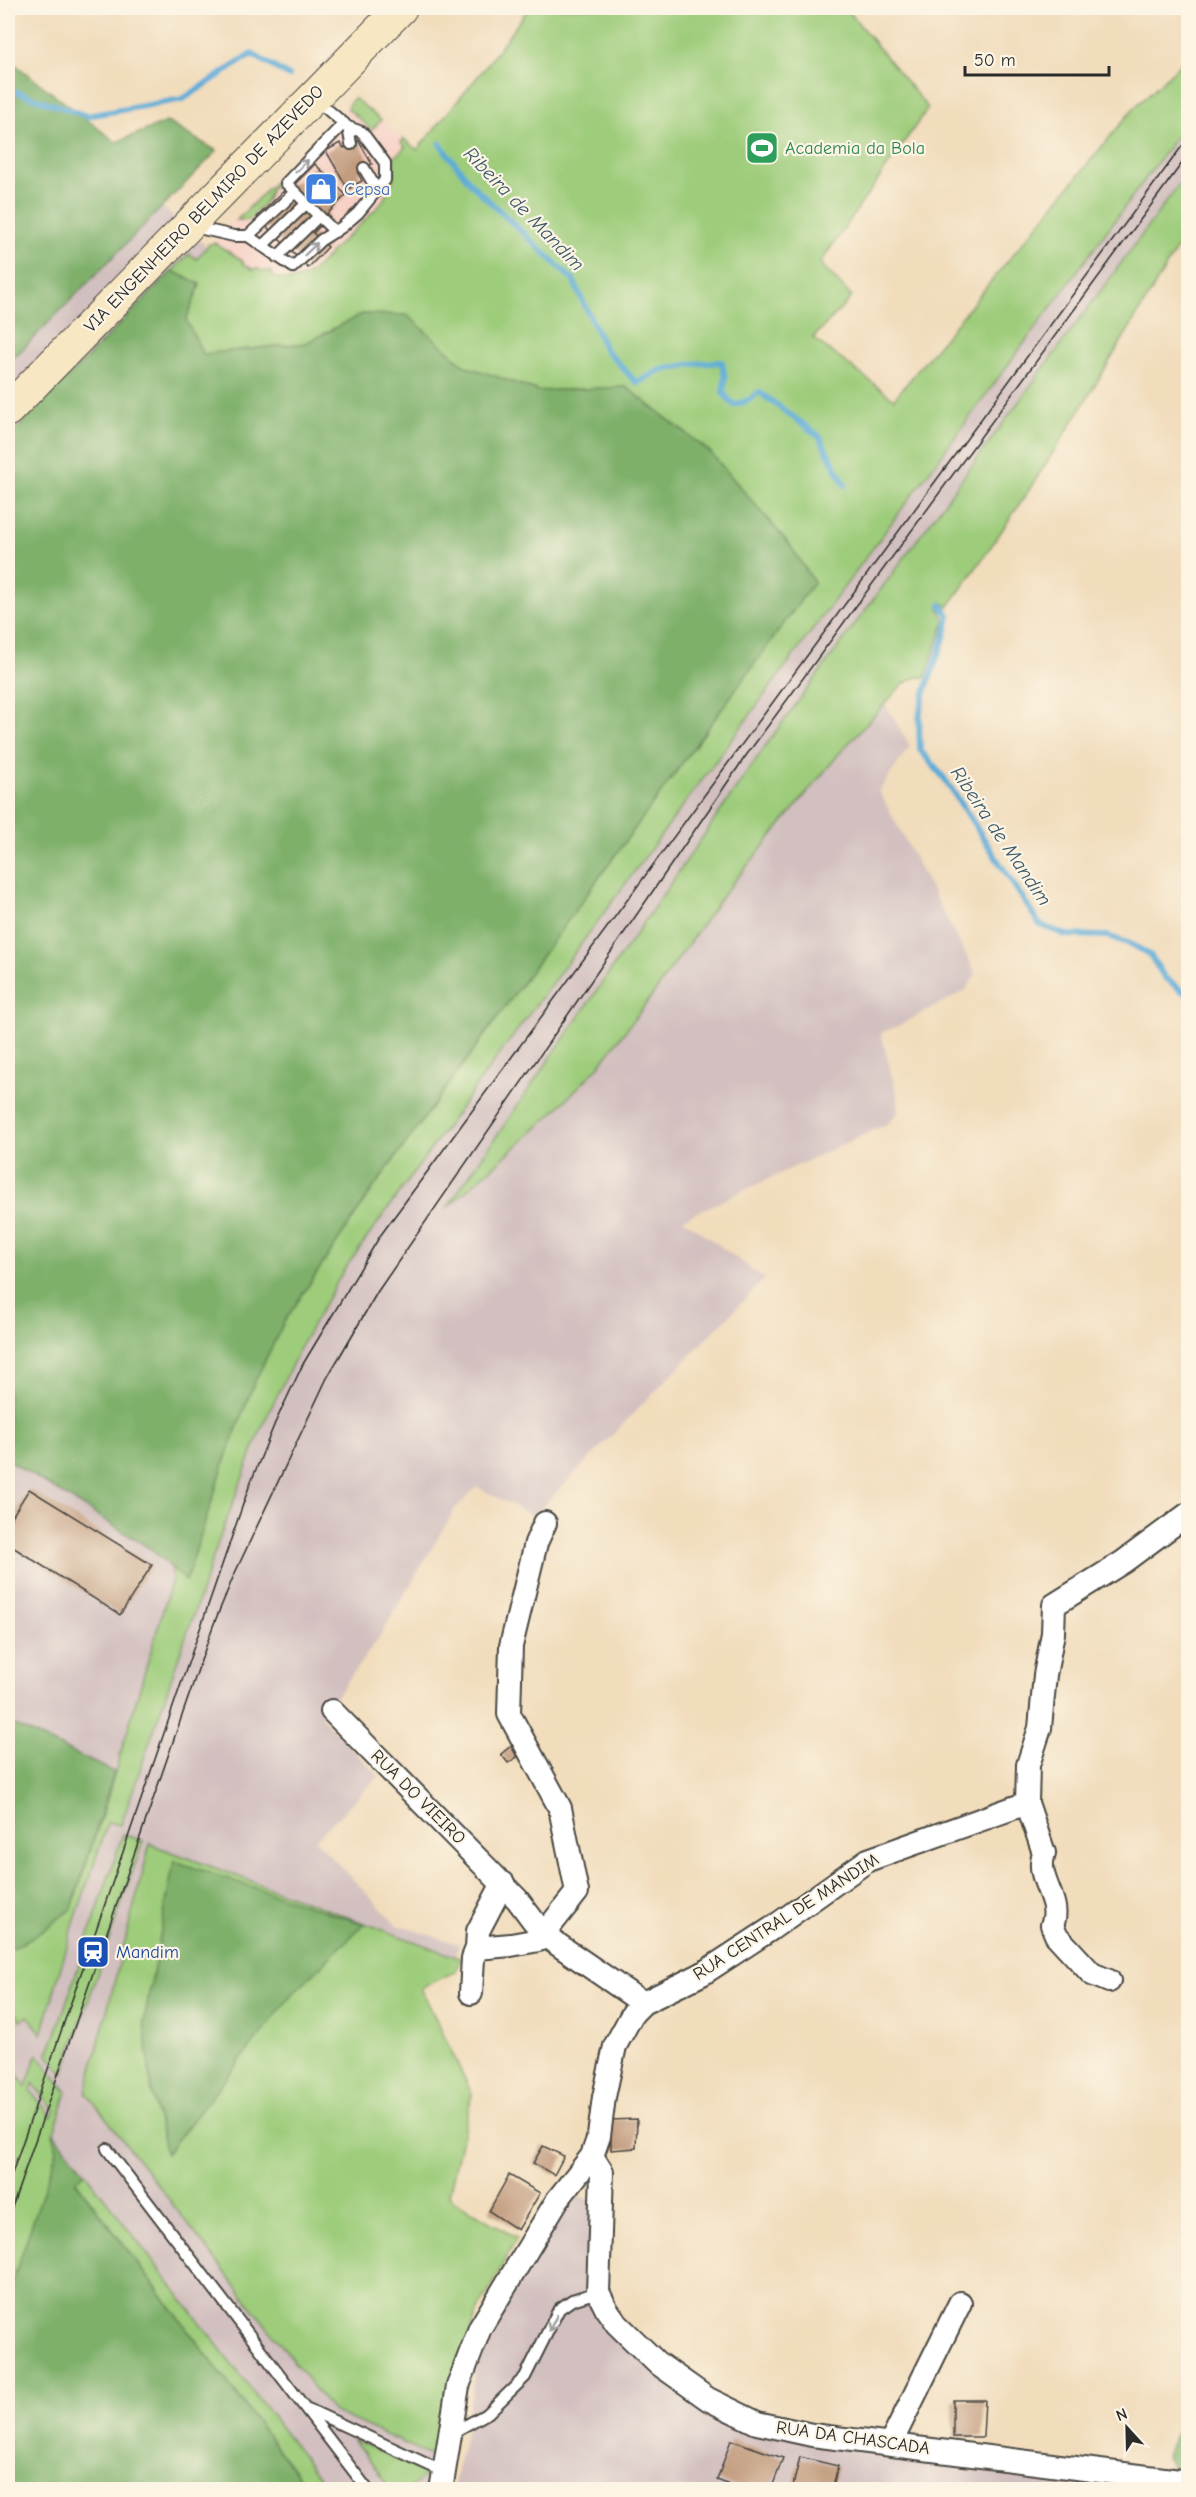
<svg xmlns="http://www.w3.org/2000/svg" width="1196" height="2497" viewBox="0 0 1196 2497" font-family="'Comic Neue',sans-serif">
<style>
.built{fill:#f7d1c6}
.industrial{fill:#d2bfbf}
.green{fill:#9dcc7a;stroke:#647c52;stroke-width:1.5;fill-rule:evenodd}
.forest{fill:#7eb06a;stroke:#546e4a;stroke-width:1.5}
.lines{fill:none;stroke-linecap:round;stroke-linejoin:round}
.stream{stroke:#5dacd7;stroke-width:6}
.building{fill:#c29c7f}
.lane-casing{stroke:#494641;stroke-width:14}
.street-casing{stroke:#494641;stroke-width:26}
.secondary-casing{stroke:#494641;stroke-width:34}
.lane{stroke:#fff;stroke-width:10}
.street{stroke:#fff;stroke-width:22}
.secondary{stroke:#f7e8c3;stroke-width:32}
.tram{stroke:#2b2b2b;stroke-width:1.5}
.oneway{stroke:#a0a0a0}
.labels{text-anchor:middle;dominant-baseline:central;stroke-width:4.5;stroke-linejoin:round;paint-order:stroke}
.leisure-label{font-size:18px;fill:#27864d;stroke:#fcf5e5;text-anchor:start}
.shop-label{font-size:18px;fill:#366cbe;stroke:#fcf5e5;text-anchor:start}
.street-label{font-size:18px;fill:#2b2b2b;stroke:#fcf5e5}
.transit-label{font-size:18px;fill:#164399;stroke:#fcf5e5;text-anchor:start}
.water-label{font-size:20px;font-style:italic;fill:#3c5867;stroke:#fcf5e5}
</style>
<rect width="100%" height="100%" fill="#fcf5e5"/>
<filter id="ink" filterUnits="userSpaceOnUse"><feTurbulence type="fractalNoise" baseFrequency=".0167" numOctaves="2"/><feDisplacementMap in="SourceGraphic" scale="12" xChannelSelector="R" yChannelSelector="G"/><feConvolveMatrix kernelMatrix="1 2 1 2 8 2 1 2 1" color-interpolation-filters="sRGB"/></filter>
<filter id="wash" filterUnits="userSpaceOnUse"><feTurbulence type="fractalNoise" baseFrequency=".008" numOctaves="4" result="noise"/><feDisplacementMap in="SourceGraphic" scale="24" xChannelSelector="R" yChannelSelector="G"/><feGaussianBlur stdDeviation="1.35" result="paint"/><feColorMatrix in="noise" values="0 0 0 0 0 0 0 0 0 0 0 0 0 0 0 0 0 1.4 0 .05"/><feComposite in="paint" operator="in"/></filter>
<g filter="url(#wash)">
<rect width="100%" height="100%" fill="#f1dcbb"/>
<path class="built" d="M 354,98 L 423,155 L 399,186 L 308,274 L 290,289 L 207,247 Z"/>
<path class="industrial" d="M 8,66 L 207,247 L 830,608 L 1188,121 L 1188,172 L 846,637 L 910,746 L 879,791 L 976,974 L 966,990 L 898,1026 L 881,1033 L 898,1099 L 898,1112 L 889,1123 L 683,1219 L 765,1279 L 533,1516 L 477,1487 L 455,1509 L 380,1636 L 321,1717 L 379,1776 L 315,1840 L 397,1925 L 459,1944 L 455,1957 L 462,1959 L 456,1971 L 421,1988 L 472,2094 L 449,2195 L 454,2201 L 517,2238 L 476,2314 L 432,2489 L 8,2489 Z
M 574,2196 L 592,2200 L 594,2312 L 716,2420 L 1153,2489 L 452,2490 L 461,2455 L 479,2349 Z"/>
<path class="green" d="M 529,8 L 846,8 L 928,108 L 820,263 L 852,297 L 813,338 L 894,399 L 1133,109 L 1188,57 L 1188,121 L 471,1093 L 344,1270 L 303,1342 L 261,1429 L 219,1540 L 121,1825 L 108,1822 L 71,1932 L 42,2034 L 28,2016 L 21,2021 L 8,2003 L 8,1949 L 15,1947 L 41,1932 L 72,1908 L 105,1806 L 172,1580 L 171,1568 L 186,1580 L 227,1454 L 254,1383 L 284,1322 L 374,1187 L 814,582 L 789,544 L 710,452 L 626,387 L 539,391 L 465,366 L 406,315 L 362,314 L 306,343 L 203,354 L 186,320 L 200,285 L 172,271 L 189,254 L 197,259 L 209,244 L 215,243 L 243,261 L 242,263 L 254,270 L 256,268 L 262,271 L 270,271 L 274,277 C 285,281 298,281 309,274 C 320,266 329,254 339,244 C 360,223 403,194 393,159 L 405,147 L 401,142 L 404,139 L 417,150 L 484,69 Z
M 354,98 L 381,120 L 372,130 L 348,109 L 348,105 Z
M 323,132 L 321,138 L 270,191 L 267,200 L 249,220 L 237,220 Z
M 1188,172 L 1188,232 L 1175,251 C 1104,372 1031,494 948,607 L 943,603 L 939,608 L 945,621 L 925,678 L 917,677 L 903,684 L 838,755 L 720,899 L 654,993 L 598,1067 L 549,1117 L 447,1208 L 764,748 Z
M 123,1834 L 143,1841 L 63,2074 L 47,2054 L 53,2042 Z
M 150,1844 L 462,1959 L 456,1971 L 421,1988 L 472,2094 L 449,2195 L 454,2201 L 517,2238 L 476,2314 L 437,2458 L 332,2411 L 86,2092 ZM 174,1861 L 363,1925 L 294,1992 L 166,2153 L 152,2093 L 144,2021 Z
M 37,2054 L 67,2092 L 54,2132 L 57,2151 L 8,2295 L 8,2061 L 26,2087 ZM 33,2083 L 54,2110 L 52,2117 L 31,2091 Z
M 85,2173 L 328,2489 L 308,2489 L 75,2180 Z
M 353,2439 L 428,2474 L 408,2489 L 391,2489 Z"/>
<path class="forest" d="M 8,59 L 116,142 L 167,122 L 217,151 L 8,364 Z
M 172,271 L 200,284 L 186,320 L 203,354 L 306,343 L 362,314 L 407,315 L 465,366 L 539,391 L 626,387 L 710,452 L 789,544 L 814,582 L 374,1187 L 284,1322 L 254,1383 L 227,1454 L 186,1581 L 151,1549 L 8,1460 L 8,438 Z
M 8,1722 L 114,1772 L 72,1908 L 41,1932 L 15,1947 L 8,1949 Z
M 174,1861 L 364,1924 L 294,1992 L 166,2154 L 152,2093 L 144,2022 Z
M 53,2132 L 85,2173 L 75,2181 L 308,2489 L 8,2489 L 8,2295 L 57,2151 Z
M 1188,2407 L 1188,2471 L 1172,2468 L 1166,2455 Z"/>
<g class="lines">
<path class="stream" d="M 8,89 L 87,116 L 183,99 L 252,54 L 289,76
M 440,144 L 472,185 L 573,280 L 605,349 L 637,383 L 658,371 L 691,364 L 722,362 L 725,378 L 723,393 L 734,405 L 749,400 L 759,392 L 819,436 L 845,485
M 941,605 L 949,616 C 944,649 926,679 920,712 C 918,724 920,738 920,750 L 944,778 L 1040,925 L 1066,935 L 1108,936 L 1133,945 L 1150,955 L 1165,978 L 1188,995"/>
</g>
<g id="blocks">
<path class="building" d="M 358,140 L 372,164 L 358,173 L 362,181 L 348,189 L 326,151 L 340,143 L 344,148 Z
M 315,164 L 346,195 L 327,214 L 330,216 L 313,233 L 328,247 L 308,268 L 257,217 L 294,181 L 296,183 Z
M 29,1489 L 152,1565 L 120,1615 L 8,1544 L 8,1523 Z
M 511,1746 L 517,1757 L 508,1763 L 501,1754 Z
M 637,2119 L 636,2148 L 611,2150 L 611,2120 Z
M 543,2146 L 564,2156 L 554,2175 L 533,2163 Z
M 509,2175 L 540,2193 L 518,2230 L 489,2211 Z
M 953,2400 L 985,2400 L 983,2437 L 953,2437 Z
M 731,2440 L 783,2458 L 771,2490 L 743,2490 L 717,2480 Z
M 800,2457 L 838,2466 L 832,2490 L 792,2490 Z"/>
</g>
</g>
<g filter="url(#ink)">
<use href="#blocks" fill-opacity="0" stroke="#494641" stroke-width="1.5"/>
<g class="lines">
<g class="lane-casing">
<path id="lane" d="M 348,127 L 351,144
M 364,168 L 377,190
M 295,192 L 335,232
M 194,227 L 234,236 L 248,236 L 293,267 L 321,240 L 342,227 L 358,213 L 385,180 L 385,163 L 362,132 L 348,127 L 315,99
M 248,236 L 295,192 L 286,183 L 344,123
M 262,246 L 306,204
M 277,257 L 319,216
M 107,2149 L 368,2490
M 308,2409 L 444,2472
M 452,2433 L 488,2413 L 525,2377 L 559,2309 L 572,2300 L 598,2292"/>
</g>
<g class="street-casing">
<path id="street" d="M 332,1711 L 517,1899 L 544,1935 L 643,2003
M 1027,1803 L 1044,1853 C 1034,1878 1063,1901 1052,1925 L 1056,1935 L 1092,1974 L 1109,1981
M 477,1948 L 511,1945 L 539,1940 L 577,1892 L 560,1808 L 509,1714 L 511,1646 L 536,1543 L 545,1523
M 471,1993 L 473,1958 L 477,1948 L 478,1931 L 503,1883
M 592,2156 L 602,2172 L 598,2292 L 607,2310 L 617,2324 L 656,2362 L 708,2399 L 757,2423 L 812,2435 L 1188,2482
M 890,2445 L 960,2303
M 441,2490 L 458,2386 L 480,2328 L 558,2199 L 592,2156 L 599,2136 L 604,2097 L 615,2046 L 633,2013 L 643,2003 L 702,1974 L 771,1929 L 868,1860 L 1027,1803 L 1028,1765 L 1040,1728 L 1045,1675 L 1053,1633 L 1054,1605 L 1123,1562 L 1188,1514"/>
</g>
<g class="secondary-casing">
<path id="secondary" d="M 8,410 L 401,8"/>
</g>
<use href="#lane" class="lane"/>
<use href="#street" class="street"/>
<use href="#secondary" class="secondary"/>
<path class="tram" d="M 8,2185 L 250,1484 L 275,1423 L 303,1364 L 380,1236 L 1188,138
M 8,2219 L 213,1626 L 234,1575 L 327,1378 L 378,1291 L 745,757 L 1188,155"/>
</g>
<defs><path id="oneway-shaft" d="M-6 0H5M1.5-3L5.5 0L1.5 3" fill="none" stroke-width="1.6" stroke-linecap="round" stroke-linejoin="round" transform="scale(1.5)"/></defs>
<g class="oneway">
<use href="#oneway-shaft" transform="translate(302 166) rotate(-45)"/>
<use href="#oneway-shaft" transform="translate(311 249) rotate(-44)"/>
<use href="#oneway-shaft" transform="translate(553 2323) rotate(116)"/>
</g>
</g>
<defs>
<g id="stadium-square" transform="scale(1.725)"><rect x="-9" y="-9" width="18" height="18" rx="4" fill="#2e9e5b" stroke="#fcf5e5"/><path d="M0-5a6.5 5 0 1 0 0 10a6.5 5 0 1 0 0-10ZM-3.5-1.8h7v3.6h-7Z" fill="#fff"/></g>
<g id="shop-square" transform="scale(1.725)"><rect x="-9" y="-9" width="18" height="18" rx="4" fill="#3f7fe0" stroke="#fcf5e5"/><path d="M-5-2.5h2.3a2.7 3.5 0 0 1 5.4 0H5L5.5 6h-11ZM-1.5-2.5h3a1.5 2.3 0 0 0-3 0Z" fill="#fff"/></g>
<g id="station-square" transform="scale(1.725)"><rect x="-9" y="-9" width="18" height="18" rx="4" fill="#1a4fb4" stroke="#fcf5e5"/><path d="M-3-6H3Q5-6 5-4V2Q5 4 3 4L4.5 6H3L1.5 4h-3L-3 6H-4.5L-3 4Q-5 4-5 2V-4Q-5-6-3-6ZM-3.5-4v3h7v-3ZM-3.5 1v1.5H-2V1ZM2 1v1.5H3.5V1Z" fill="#fff"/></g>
</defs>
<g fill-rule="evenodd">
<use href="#stadium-square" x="762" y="148"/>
<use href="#shop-square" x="321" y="189"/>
<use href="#station-square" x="93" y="1952"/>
</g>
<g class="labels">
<g class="leisure-label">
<text x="785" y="148">Academia da Bola</text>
</g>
<g class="shop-label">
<text x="344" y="189">Cepsa</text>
</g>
<g class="street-label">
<text transform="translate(204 209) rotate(-46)">VIA ENGENHEIRO BELMIRO DE AZEVEDO</text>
<text transform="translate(418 1797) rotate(45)">RUA DO VIEIRO</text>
<text transform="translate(786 1917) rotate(-33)">RUA CENTRAL DE MANDIM</text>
<text transform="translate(853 2438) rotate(8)">RUA DA CHASCADA</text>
</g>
<g class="transit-label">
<text x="116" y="1952">Mandim</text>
</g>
<g class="water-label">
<text transform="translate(524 209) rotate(46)">Ribeira de Mandim</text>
<text transform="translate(1001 836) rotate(56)">Ribeira de Mandim</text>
</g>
</g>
<rect width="1196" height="2497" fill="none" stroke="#fcf5e5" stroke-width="30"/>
<g transform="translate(1127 2428) rotate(338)" stroke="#fcf5e5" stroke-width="4.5" paint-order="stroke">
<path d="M0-4.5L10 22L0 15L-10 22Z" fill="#2b2b2b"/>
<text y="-9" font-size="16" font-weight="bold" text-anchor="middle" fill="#2b2b2b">N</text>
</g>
<path d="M965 66v9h144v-9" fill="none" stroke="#2b2b2b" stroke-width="3"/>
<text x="974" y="66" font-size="18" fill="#2b2b2b" stroke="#fcf5e5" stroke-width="4.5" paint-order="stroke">50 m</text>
</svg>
